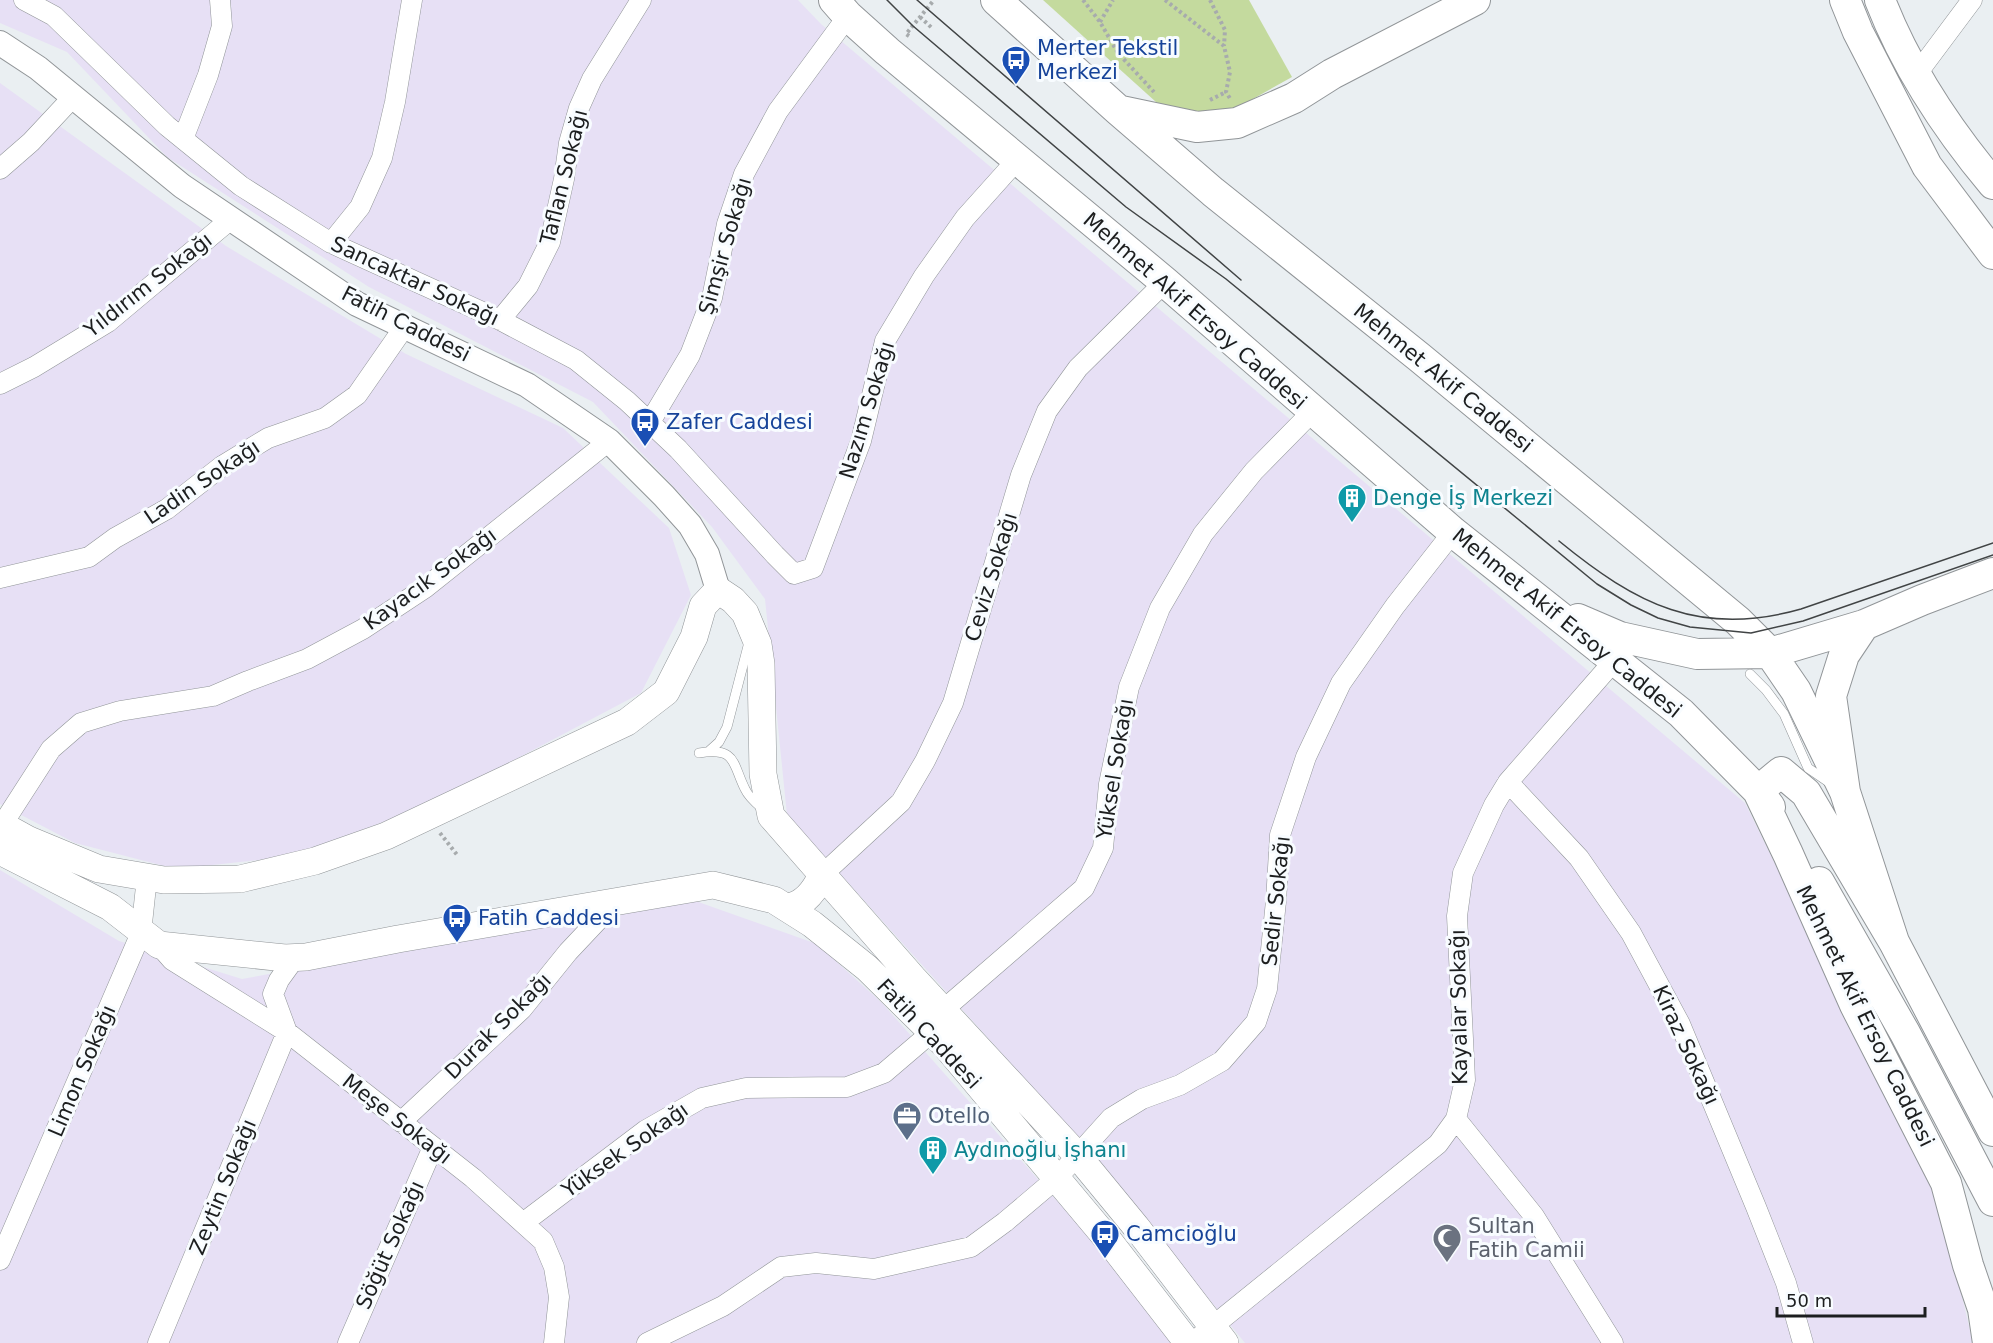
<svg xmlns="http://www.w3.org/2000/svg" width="1993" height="1343" viewBox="0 0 1993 1343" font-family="'DejaVu Sans',sans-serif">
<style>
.industrial{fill:#e7e0f5}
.green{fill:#c4da9e}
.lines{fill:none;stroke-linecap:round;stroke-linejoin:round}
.service-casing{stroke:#919598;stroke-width:10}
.minor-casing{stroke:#919598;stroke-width:21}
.tertiary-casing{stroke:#919598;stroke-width:26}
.secondary-casing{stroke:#919598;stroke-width:28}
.primary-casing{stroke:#919598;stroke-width:32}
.path{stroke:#a7abad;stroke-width:4;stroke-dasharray:3 3;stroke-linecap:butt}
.service{stroke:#fff;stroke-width:9}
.minor{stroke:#fff;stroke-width:20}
.tertiary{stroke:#fff;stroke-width:24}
.secondary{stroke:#fff;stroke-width:27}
.primary{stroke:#fff;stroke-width:30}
.tram{stroke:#414445;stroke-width:1.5}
.labels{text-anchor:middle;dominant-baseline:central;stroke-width:6;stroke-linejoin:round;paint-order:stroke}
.transit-label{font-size:21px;fill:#164399;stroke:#f8fcff;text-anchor:start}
.street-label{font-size:21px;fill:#1c1e1f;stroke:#f8fcff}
.culture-label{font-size:21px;fill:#0d838f;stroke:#f8fcff;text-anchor:start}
.service-label{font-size:21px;fill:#4e5e75;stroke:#f8fcff;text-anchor:start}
.worship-label{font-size:21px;fill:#5b616d;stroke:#f8fcff;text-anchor:start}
</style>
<rect width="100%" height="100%" fill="#eaeff2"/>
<path class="industrial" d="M 0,0 L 798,0 L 821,24 L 1745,803 L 1937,1191 L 1973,1343 L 1245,1343 L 1069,1128 L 787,815 L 765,599 L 712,527 L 593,402 L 369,287 L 167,157 L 67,52 L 0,23 Z
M 0,83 L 226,246 L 406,354 L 563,428 L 669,528 L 691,595 L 641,693 L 433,803 L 294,856 L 176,869 L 75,843 L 0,804 Z
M 0,870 L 119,941 L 242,979 L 687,898 L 817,944 L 882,1003 L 1113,1264 L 1173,1343 L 0,1343 Z"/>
<path class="green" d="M 1043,0 L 1249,0 L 1292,77 L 1226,114 L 1187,115 L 1156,102 Z"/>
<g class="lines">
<g class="service-casing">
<path id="service" d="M 1750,674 L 1766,690 L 1784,714 L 1808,768 L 1830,783
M 709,751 L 719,742 L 727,727 L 748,646
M 699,753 C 737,747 732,763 745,789 C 749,798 757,804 764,810"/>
</g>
<g class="minor-casing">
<path id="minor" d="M 24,0 L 54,16 L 167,126 L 241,186 L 331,243 L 500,320 L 576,360 L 627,401 L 678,449 L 775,555 L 794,574 L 813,568 L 861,441 L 885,341 L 924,276 L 965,218 L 1017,160
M 1916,75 L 1972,0
M 183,139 L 208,75 L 222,26 L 220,0
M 0,169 L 31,142 L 73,97
M 331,243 L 360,207 L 382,158 L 395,102 L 412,0
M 500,320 L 528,286 L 550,242 L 564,179 L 569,143 L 579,108 L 592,79 L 641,0
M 0,384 L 34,367 L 108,322 L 231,219
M 650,422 L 690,355 L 712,298 L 727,224 L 744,174 L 778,111 L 848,16
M 0,578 L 89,557 L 115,538 L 167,509 L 222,466 L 268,438 L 325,418 L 357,395 L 405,326
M 1508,782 L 1579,858 L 1631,933 L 1680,1024 L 1756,1207 L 1786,1283 L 1803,1343
M 2,825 L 51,749 L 81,723 L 120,711 L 213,696 L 248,681 L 307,659 L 363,629 L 425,588 L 609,441
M 822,875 L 901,802 L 925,761 L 953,703 L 1021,475 L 1047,411 L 1078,368 L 1165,282
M 159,945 L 172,960 L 287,1032 L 473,1178 L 543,1241 L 554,1267 L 559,1297 L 554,1343
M 943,1010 L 1084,888 L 1103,848 L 1109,784 L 1129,687 L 1160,608 L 1203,534 L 1254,471 L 1313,411
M 1456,1119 L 1534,1216 L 1613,1343
M 401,1122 L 522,1009 L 568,952 L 616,901
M 523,1223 L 646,1130 L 702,1098 L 746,1088 L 847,1087 L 884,1073 L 932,1032
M 0,1260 L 141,933 L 147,877
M 158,1343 L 287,1032 L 273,994 L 279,980 L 292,962 L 306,957
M 348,1343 L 433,1147
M 647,1343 L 723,1306 L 781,1267 L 816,1263 L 874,1269 L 971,1247 L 1005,1222 L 1057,1178 L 1111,1118 L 1142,1099 L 1180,1085 L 1222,1061 L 1256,1022 L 1267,989 L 1276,901 L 1280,835 L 1306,757 L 1341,683 L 1395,606 L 1453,532
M 1192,1343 L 1438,1144 L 1456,1119 L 1465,1080 L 1457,916 L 1463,873 L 1494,805 L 1508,782 L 1614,661"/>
</g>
<g class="tertiary-casing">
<path id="tertiary" d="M 0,43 L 38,68 L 182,186 L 357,304 L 527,385 L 609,441 L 664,496 L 690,525 L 707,554 L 718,590"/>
</g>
<g class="secondary-casing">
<path id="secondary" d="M 0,824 L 29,840 L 99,869 L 164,880 L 240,879 L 315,861 L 386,836 L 627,722 L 666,692 L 694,637 L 703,606 L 718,590 L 733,600 L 745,613 L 758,644 L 761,664 L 763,774 L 771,816 L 913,978 L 1077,1155 L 1137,1228 L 1225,1343
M 0,851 L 110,907 L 159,945 L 285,958 L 306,957 L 398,939 L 713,885 L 774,900 L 812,924 L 867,968 L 945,1045 L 1109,1241 L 1188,1343
M 786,907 C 804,906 815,890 822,875"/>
</g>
<g class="primary-casing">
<path id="primary" d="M 834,0 L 848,16 L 887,51 L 1165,282 L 1453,532 L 1681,713 L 1758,791 L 1788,854 L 1855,1005 L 1946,1183 L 1968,1265 L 1983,1309 L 1988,1343
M 996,0 L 1118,110 L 1213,192 L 1419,357 L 1738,621 L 1770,653 L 1796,691 L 1845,792
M 1845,0 L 1858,32 L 1927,166 L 1993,254
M 1880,0 C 1906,67 1947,129 1993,184
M 1121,111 L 1197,127 L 1237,123 L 1294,98 L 1332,74 L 1475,0
M 1578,619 L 1620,637 L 1697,654 L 1770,653 L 1864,625 L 1922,600 L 1993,573
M 1864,625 L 1844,655 L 1831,696 L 1845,792 L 1894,942 L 1993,1131
M 1770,807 L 1758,791 L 1781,772 L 1806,793 L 1894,942
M 1819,882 L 1905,1033 L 1993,1201"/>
</g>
<path class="path" d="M 1083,0 L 1100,22 L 1118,53 L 1154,92
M 1165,0 L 1224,46 L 1230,72 L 1226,92 L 1231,100
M 1210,0 L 1225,30 L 1224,46
M 920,17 L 932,28
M 1100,22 L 1113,0
M 909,36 L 906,34 L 934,0
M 1210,100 L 1226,92
M 440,833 L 458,856"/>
<use href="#service" class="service"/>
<use href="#minor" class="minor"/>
<use href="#tertiary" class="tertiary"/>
<use href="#secondary" class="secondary"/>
<use href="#primary" class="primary"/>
<path class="tram" d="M 887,0 L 913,26 L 1126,207 L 1226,279 L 1597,584 L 1631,605 L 1658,618 L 1690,627 L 1751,633 L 1803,621 L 1993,555
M 917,0 L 1241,280
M 1559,541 C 1636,604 1700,638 1801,609 L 1993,543"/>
</g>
<defs>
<g id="bus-pin" transform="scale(1.5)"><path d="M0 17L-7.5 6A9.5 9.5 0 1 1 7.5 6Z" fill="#1a4fb4" stroke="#f8fcff"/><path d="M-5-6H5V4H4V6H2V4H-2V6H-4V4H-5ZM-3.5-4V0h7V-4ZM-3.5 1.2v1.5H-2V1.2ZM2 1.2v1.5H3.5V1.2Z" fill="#fff"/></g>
<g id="building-pin" transform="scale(1.5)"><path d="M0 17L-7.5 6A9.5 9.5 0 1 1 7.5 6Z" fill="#0f9aa8" stroke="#f8fcff"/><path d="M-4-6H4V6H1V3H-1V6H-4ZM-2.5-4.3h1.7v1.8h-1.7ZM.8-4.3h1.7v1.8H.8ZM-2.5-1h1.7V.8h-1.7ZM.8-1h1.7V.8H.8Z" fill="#fff"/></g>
<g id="office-pin" transform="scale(1.5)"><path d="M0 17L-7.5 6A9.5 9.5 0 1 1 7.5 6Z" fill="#5c6f8a" stroke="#f8fcff"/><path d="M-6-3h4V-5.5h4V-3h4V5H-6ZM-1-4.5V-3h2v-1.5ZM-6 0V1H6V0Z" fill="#fff"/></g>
<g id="mosque-pin" transform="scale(1.5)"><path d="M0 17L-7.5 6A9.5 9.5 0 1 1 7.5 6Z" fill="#6b7280" stroke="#f8fcff"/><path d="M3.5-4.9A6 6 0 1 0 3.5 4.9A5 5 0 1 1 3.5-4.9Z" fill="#fff"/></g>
</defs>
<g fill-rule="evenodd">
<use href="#bus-pin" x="1016" y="60"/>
<use href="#bus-pin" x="645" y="422"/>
<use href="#building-pin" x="1352" y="498"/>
<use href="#bus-pin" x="457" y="918"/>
<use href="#office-pin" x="907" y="1116"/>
<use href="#building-pin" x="933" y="1150"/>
<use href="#bus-pin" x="1105" y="1234"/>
<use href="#mosque-pin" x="1447" y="1238"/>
</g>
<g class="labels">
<g class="transit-label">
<text x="1037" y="48">Merter Tekstil<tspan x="1037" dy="24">Merkezi</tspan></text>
<text x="666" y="422">Zafer Caddesi</text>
<text x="478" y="918">Fatih Caddesi</text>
<text x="1126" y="1234">Camcioğlu</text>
</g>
<g class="street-label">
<text transform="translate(564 177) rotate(-76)">Taflan Sokağı</text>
<text transform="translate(725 246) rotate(-74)">Şimşir Sokağı</text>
<text transform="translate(415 281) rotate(25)">Sancaktar Sokağı</text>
<text transform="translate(148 285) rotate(-38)">Yıldırım Sokağı</text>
<text transform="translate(1195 311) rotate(41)">Mehmet Akif Ersoy Caddesi</text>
<text transform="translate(406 324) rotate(27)">Fatih Caddesi</text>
<text transform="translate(1443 378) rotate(39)">Mehmet Akif Caddesi</text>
<text transform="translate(867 410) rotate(-73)">Nazım Sokağı</text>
<text transform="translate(202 482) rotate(-34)">Ladin Sokağı</text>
<text transform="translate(991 577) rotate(-73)">Ceviz Sokağı</text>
<text transform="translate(430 579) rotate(-36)">Kayacık Sokağı</text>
<text transform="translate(1567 623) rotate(39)">Mehmet Akif Ersoy Caddesi</text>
<text transform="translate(1115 769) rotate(-81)">Yüksel Sokağı</text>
<text transform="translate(1276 901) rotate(-84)">Sedir Sokağı</text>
<text transform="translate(1459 1007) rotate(-91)">Kayalar Sokağı</text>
<text transform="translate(1865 1016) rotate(64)">Mehmet Akif Ersoy Caddesi</text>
<text transform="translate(498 1026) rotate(-45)">Durak Sokağı</text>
<text transform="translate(929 1034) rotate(47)">Fatih Caddesi</text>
<text transform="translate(1686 1045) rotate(65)">Kiraz Sokağı</text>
<text transform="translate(82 1071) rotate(-67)">Limon Sokağı</text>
<text transform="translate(397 1119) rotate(38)">Meşe Sokağı</text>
<text transform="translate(625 1150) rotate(-35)">Yüksek Sokağı</text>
<text transform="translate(223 1187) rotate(-68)">Zeytin Sokağı</text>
<text transform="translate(390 1245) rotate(-66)">Söğüt Sokağı</text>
</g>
<g class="culture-label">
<text x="1373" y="498">Denge İş Merkezi</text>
<text x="954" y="1150">Aydınoğlu İşhanı</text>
</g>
<g class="service-label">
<text x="928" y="1116">Otello</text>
</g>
<g class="worship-label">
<text x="1468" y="1226">Sultan<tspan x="1468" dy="24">Fatih Camii</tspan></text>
</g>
</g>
<path d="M1777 1307v9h148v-9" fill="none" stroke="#1c1e1f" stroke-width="3"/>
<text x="1786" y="1307" font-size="18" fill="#1c1e1f" stroke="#f8fcff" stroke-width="4.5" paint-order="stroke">50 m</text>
</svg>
